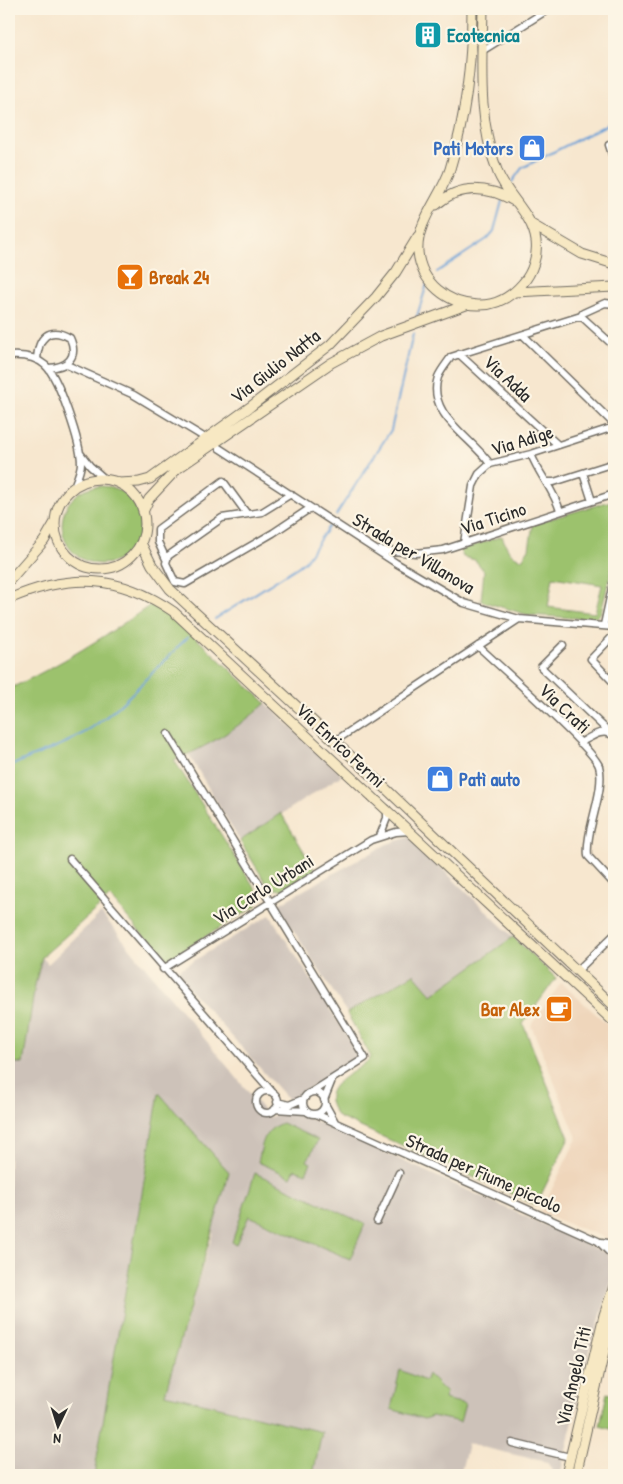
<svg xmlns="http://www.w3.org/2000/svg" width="623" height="1484" viewBox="0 0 623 1484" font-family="'Patrick Hand',sans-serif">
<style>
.built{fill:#efd6bb}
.industrial{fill:#cdc2b9}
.green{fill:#9cc26d;stroke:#64764c;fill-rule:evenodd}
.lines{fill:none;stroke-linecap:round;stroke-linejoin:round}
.stream{stroke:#689fd6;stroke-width:2}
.street-casing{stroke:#726d64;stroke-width:9}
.secondary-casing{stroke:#726d64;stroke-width:11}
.street{stroke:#fff;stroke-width:6}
.secondary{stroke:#f7e8c3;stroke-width:9}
.labels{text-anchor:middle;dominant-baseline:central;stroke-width:4.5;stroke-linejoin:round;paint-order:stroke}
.culture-label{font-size:19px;font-weight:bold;fill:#0d838f;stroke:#fcf5e5;text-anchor:start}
.shop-label{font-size:19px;font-weight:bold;fill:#366cbe;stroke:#fcf5e5;text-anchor:end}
.food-label{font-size:19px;font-weight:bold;fill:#c56008;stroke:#fcf5e5;text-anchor:start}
.street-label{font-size:19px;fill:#2b2b2b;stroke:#fcf5e5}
</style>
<rect width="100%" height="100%" fill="#fcf5e5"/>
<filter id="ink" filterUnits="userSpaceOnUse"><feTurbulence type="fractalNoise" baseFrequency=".02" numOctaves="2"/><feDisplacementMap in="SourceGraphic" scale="10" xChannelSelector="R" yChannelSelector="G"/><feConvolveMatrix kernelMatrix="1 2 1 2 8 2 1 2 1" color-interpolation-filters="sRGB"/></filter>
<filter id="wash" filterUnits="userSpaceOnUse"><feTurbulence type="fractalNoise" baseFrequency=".0096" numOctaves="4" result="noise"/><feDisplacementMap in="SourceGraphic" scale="20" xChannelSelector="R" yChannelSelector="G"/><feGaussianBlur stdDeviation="1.12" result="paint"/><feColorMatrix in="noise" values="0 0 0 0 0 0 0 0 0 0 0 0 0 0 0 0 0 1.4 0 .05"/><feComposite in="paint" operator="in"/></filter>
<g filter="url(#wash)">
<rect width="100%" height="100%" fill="#f7e7cf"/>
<path class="built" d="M 561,983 L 614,1030 L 614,1241 L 540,1213 L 577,1138 L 531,1025 Z"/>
<path class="industrial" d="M 266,703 L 342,775 L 240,841 L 189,755 L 254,714 Z
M 409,837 L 513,937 L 432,995 L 413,974 L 347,1013 L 277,905 L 387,844 Z
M 101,913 L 269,1117 L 295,1112 L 608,1254 L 614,1273 L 590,1350 L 560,1475 L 555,1475 L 547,1462 L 468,1444 L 460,1475 L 313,1475 L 321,1432 L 165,1394 L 213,1233 L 159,1094 L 94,1475 L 9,1475 L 9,1062 L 23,1064 L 35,985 L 42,957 L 48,964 Z
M 270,915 L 360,1057 L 289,1101 L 175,972 Z"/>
<path class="green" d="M62 525a39 39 0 1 1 78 0a39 39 0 1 1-78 0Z
M 614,500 L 614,560 L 601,612 L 598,616 L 591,619 L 528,615 L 481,601 L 484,571 L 475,560 L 463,557 L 460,550 L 502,536 C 506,546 510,557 522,559 L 529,549 L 533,524 ZM 553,577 L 602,585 L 595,613 L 548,607 Z
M 152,604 L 162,608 L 181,624 L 266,703 C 241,726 206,748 174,760 L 258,893 L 256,906 L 165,961 L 110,897 L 42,957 L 35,985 L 23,1064 L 9,1062 L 9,689 C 60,665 106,636 152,604 Z
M 281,813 L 315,870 L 282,890 L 269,888 L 240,841 Z
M 513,937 L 556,978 L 523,1024 L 569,1138 L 536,1205 L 338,1117 C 312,1083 355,1077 371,1057 L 347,1013 L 414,974 L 432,995 Z
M 159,1093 L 229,1172 L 165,1394 L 322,1432 L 313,1475 L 94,1475 Z
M 282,1123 L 318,1140 L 307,1161 L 311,1163 L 306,1173 L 295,1169 L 291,1177 L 258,1162 C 263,1143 262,1131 282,1123 Z
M 255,1173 L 365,1224 L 350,1259 L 249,1216 L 236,1244 L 232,1242 Z
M 400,1370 L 425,1381 L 428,1374 L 446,1392 L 444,1399 L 465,1404 L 460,1422 L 432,1416 L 424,1419 L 391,1409 Z
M 607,1393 L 614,1395 L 614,1430 L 600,1426 Z"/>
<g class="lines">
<path class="stream" d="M 512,182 L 522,168 L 614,121
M 437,272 L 487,239 L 494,231 L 502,201
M 417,316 L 427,284
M 336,515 L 391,430 L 413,334
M 215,619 L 299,566 L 306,560 L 329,526
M 9,767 C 30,756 52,750 73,739 C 118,715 151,672 188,637"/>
</g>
</g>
<g filter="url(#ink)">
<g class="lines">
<g class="street-casing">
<path id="street" d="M 482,51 L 549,9
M 614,143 L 609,145 L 614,160
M 614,182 L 614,189
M 581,316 L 614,346
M 523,335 L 614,424
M 459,354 L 558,445
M 9,356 C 22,355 35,356 45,365 C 59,377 81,445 81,463 C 81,471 76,481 73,489
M 37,360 C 38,337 49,326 70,338 C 79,358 67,367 48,368
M 67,365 L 134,395 L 202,436
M 219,448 L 396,563 L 464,603 L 519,619 L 614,627
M 80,453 L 90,466 L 106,480
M 531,454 C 539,475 554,490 560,511
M 490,464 C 472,437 426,415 438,377 C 441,370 447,363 451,357 L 581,316 L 583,313 L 605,303 L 614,304
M 583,473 L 592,501
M 546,482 L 554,482 L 614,463
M 291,494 L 262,512 L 222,518 L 168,556 L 166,563 L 175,582 L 185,584 L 273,533 L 306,511 L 314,509
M 464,543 L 473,486 L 479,474 L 490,464 L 531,454 L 614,427
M 380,550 L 416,553 L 443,550 L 614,494
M 166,559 L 158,542 L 158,529 L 223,481 L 247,514
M 604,625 L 614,579
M 612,637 L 591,659 L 614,683
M 563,645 L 541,667 L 609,732
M 478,646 C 498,665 593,748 599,766 C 606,790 585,830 588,856 L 614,884
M 168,734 L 365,1058 L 310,1093
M 335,741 L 519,619
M 580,743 C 591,737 603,727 614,736
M 380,836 L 387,818 L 387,809
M 70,859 L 273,1093
M 163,969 L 371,840 L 396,832 L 410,831
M 577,971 L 614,935
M256 1102a11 11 0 1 1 22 0a11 11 0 1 1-22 0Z
M303 1103a11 11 0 1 1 22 0a11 11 0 1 1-22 0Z
M 324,1100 L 332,1080
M 277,1102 L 289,1105 L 305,1098
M 325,1104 L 335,1122
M 275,1109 L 306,1111
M 316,1114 L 598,1241 L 614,1257
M 377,1221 L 399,1173
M 601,1242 L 614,1244
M 512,1443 L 570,1457"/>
</g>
<g class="secondary-casing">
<path id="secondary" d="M 472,9 C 472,64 466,116 450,169 C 441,197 416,222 418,252 C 421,283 448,304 477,305 C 495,306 511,297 523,283 C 532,273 538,256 536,241 C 533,215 508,197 498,173 C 477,120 482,64 483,9
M 436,205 C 460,184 487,186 514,201
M 531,224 L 582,254 L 614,264
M 515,292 L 614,287
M55 524a45 45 0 1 1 90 0a45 45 0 1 1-90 0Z
M 118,483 L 139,482 L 150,479 L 250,407 L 330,345 L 376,297 L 396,272 L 418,236
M 143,512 L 149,499 L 177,469 L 331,363 L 381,336 L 466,305
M 141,543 L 152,565 L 170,589 L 382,785 L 614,1006
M 9,581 L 44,541 L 55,522
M 9,599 C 69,573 119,574 174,612 L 614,1022
M 566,1475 L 604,1315 L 614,1286
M 576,1475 L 614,1309"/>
</g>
<use href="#street" class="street"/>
<use href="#secondary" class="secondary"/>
</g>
</g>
<defs>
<g id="building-square" transform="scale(1.4375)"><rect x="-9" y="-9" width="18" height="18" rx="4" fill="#0f9aa8" stroke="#fcf5e5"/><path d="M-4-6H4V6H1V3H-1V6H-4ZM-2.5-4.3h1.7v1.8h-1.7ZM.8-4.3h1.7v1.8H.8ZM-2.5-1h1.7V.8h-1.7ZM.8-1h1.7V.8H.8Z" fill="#fff"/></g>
<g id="shop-square" transform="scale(1.4375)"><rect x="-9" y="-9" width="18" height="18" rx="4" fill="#3f7fe0" stroke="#fcf5e5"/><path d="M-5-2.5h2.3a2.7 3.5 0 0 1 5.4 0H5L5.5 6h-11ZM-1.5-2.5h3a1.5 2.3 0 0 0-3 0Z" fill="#fff"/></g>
<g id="bar-square" transform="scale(1.4375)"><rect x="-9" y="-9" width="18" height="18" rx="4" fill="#e8710a" stroke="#fcf5e5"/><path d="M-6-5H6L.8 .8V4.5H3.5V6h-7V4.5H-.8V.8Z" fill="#fff"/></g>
<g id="cafe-square" transform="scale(1.4375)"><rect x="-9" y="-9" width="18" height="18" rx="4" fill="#e8710a" stroke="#fcf5e5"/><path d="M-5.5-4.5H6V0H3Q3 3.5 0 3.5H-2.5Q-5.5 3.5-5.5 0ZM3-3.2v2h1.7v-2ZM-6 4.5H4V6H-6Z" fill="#fff"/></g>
</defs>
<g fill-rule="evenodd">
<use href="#building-square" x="428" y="35"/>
<use href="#shop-square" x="532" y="148"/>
<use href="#bar-square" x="130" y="277"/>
<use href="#shop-square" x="440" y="779"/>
<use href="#cafe-square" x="559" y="1009"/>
</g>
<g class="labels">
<g class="culture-label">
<text x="447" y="35">Ecotecnica</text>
</g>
<g class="shop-label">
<text x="513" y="148">Pati Motors</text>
<text x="459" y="779" text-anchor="start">Patì auto</text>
</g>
<g class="food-label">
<text x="149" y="277">Break 24</text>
<text x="540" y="1009" text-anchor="end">Bar Alex</text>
</g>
<g class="street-label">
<text transform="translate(275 366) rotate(-38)">Via Giulio Natta</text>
<text transform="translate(508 378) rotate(43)">Via Adda</text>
<text transform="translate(522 440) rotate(-17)">Via Adige</text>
<text transform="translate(493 518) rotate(-18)">Via Ticino</text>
<text transform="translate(414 553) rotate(31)">Strada per Villanova</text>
<text transform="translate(565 708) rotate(44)">Via Crati</text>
<text transform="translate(341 745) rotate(43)">Via Enrico Fermi</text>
<text transform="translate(263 889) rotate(-32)">Via Carlo Urbani</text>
<text transform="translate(484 1173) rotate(24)">Strada per Fiume piccolo</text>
<text transform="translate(573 1376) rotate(-77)">Via Angelo Titi</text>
</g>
</g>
<rect width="623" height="1484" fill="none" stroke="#fcf5e5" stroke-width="30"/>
<g transform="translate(58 1426) rotate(184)" stroke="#fcf5e5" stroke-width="4" paint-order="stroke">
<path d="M0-4L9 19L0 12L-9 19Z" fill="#2b2b2b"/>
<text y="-8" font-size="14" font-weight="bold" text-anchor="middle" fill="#2b2b2b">N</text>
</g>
</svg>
